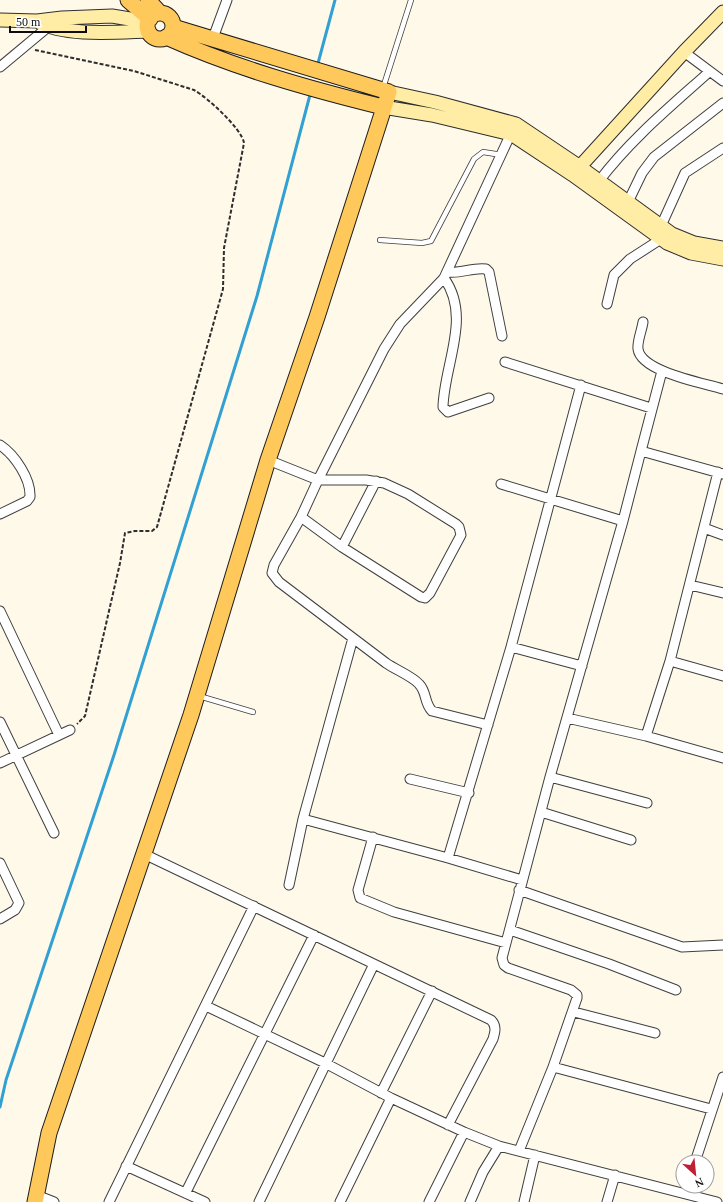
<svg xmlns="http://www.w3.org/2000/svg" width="723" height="1202" viewBox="0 0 723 1202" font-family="Georgia,serif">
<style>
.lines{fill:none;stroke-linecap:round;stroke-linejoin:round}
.stream{stroke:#31a0d2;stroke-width:3}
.lane-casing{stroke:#3f3f3f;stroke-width:6}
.street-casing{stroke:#3f3f3f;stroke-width:11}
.secondary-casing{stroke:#2e2e2e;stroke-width:15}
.primary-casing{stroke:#1d1d1d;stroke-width:17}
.path{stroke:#2e2e2e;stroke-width:2;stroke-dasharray:4 2;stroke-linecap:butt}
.lane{stroke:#fff;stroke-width:4.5}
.street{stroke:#fff;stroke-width:9}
.secondary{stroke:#ffeda5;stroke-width:13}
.primary{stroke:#fec85b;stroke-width:15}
</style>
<rect width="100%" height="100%" fill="#fff9ea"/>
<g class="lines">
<path class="stream" d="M 317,67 L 335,0
M 0,1107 L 6,1080 L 114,755 L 257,296 L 311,91"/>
<g class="lane-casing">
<path id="lane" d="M 383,88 L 411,0
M 380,240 L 422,243 L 431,241 L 474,159 L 483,152 L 502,155
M 199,696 L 253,712"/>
</g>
<g class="street-casing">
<path id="street" d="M 213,38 L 227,0
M 684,52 L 723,81
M 0,67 L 48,27
M 599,181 C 631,139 670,107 709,72
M 628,202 L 642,173 L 654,157 L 723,103
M 661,226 L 685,173 L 723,148
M 447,272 C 461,274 473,267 486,269 L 489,272 L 502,336
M 444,278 C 472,317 444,364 443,407 L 448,412 L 489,398
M 607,304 L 614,275 L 630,259 L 661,239
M 643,322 C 642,330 637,341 638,349 C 641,372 704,383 723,389
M 505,362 L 651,408
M 0,445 C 15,455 31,479 30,497 L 27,501 L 0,514
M 641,451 L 662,371
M 268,460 L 318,480 L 366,480 L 384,483 L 408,494 L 456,524 L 459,527 L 461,535 L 430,593 L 425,598 L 421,597 L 342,547 L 301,517
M 501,484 L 623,521
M 704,528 L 723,535
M 342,547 L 376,481
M 690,585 L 723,593
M 0,611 L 59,735
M 511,647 L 582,666
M 670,661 L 718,472
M 567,718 L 646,736 L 670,661 L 723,676
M 0,722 L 54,833
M 488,725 L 432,711 C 424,703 427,692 419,684 C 412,676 396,670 386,663 C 350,636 315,609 279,582 L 272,573 L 274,565 L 301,517 L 318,480 L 384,349 L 400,324 L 444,278 L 513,129
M 646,736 L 723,758
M 0,763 L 70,730
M 410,779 L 469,793
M 647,803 L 550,777 L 623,521 L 641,451 L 723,474
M 541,812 L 631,840
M 303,819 L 448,858 L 522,880
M 373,837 L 358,890 L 360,898 L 394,912 L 506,943
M 144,854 L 491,1020 C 497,1026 495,1032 493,1039 L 448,1125
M 448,858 L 511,647 L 581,385
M 0,863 L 19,903 L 15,910 L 0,919
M 289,885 L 303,819 L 353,638
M 519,890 L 682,947 L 723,945
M 510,930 L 609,964 L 676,990
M 206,1006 L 325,1063 L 391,1098 L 464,1132 L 499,1146 L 717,1202
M 574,1012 L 655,1033
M 553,1067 L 711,1109
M 381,1093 L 432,991
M 519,1151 L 553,1067 L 577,998 L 577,995 L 571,990 L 508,968 L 504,965 L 502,958 L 550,777
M 695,1162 L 723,1077
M 126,1166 L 205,1202
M 186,1192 L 314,935
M 36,1195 L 54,1202
M 109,1202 L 254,906
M 259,1202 L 374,964
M 340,1202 L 391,1098
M 429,1202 L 464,1132
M 470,1202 L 483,1172 L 499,1146
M 524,1202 L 535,1155
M 607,1202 L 615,1175"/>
</g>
<g class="secondary-casing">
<path id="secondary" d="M 0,20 L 37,21 L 62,18 L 112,16 L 148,22
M 37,21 C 65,37 117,32 149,31
M 389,92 L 435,102 L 516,124 L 580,167 L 672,234 L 694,243 L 723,248
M 383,107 L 432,115 L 511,134 L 573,175 L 667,243 L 691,253 L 723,259
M 575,172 L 684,52 L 723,12"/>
</g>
<g class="primary-casing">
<path id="primary" d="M 128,0 L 150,19
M 148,0 L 160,13
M147 26a13 13 0 1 1 26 0a13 13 0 1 1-26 0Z
M 166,37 C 235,68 310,89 383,107
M 35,1202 L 49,1133 L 191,715 L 268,460 L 317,317 L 389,92 L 173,27"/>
</g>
<path class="path" d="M 35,50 L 134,71 L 194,90 C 207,97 242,129 244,143 L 224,248 L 223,289 L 157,527 L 152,531 L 135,531 L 125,533 L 120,563 L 85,716 L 77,724"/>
<use href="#lane" class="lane"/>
<use href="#street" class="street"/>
<use href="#secondary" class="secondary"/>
<use href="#primary" class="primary"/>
</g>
<g transform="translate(695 1174) rotate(153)"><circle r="19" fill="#ffffff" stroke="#9e9e9e"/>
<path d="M0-3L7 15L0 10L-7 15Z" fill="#c01f35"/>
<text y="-6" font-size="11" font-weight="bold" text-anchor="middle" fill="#0c0c0c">N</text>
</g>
<path d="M10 26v6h76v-6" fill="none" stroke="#0c0c0c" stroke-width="2"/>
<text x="16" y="26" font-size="12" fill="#0c0c0c" stroke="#ffffff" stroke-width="3" paint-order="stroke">50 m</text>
</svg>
